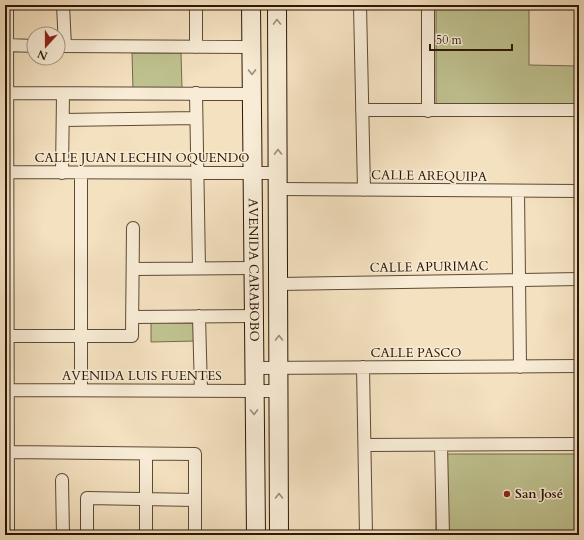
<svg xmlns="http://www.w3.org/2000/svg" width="584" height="540" viewBox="0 0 584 540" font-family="Cardo,serif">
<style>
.green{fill:#bfc290;stroke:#756c4b}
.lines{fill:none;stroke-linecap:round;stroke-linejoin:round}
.street-casing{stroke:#5d4a34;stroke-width:14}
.secondary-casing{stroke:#2b1706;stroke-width:20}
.street{stroke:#f8ecd6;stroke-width:12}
.secondary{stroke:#f8ecd6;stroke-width:18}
.oneway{stroke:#9c8c78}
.poi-dot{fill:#8f2418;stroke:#f8ecd6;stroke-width:1.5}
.labels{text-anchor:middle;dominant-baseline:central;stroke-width:3;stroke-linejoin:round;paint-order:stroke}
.street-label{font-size:13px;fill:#2b1706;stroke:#f8ecd6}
.poi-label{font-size:13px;font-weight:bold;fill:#2b1706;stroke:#f8ecd6;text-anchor:start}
</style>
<rect width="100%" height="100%" fill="#f4e1c0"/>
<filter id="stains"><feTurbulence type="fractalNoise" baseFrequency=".005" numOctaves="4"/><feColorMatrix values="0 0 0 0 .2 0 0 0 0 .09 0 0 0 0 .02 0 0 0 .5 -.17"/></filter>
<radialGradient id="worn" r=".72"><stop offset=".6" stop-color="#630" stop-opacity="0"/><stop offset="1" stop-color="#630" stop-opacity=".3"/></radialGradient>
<path class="green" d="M 436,5 L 529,5 L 529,65 L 579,66 L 579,105 L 436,105 Z
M 132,53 L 181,53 L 182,89 L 133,90 Z
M 196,321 L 197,341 L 151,342 L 151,322 Z
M 436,454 L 579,454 L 579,535 L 436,535 Z"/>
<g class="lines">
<g class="street-casing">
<path id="street" d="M 7,5 L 8,535
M 63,5 L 65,46
M 196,5 L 196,47
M 360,5 L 364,190
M 7,45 L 34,46
M 58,46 L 251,47
M 8,93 L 252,94
M 196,93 L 199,268
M 362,110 L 579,110
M 428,111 L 428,5
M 63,120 L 196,118
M 5,172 L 279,173
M 81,172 L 81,390
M 62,173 L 63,94
M 279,189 L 579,191
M 518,191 L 520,367
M 133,269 L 253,268
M 279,284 L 579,279
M 199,316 L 201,391
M 133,317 L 253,316
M 7,336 L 132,336 L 133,228
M 363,367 L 366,535
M 254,368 L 579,366
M 5,390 L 279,391
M 365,445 L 579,444
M 441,445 L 443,535
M 9,452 L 195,454 L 195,535
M 62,480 L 63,535
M 87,535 L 87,498 L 195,500
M 146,535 L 146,454"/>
</g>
<g class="secondary-casing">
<g id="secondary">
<path id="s1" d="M 251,5 L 256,535"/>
<path d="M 277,5 L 279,535"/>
</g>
</g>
<use href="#street" class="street"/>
<use href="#secondary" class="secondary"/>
</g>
<defs><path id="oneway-chevron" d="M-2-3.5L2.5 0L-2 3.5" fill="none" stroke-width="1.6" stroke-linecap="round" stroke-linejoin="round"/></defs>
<g class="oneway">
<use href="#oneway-chevron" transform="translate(277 22) rotate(-91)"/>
<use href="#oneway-chevron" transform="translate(252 72) rotate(89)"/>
<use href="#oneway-chevron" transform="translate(278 152) rotate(-91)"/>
<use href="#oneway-chevron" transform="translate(279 338) rotate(-90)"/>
<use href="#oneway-chevron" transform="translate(254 412) rotate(89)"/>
<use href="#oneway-chevron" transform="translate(279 496) rotate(-90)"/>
</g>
<circle class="poi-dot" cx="507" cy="494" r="4"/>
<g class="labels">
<g class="street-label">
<text x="142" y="158">CALLE JUAN LECHIN OQUENDO</text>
<text transform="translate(429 176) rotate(1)">CALLE AREQUIPA</text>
<text transform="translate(429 267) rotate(-1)">CALLE APURIMAC</text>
<text stroke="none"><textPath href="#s1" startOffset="265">AVENIDA CARABOBO</textPath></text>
<text x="416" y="353">CALLE PASCO</text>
<text x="142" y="376">AVENIDA LUIS FUENTES</text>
</g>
<g class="poi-label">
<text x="515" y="494">San José</text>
</g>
</g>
<rect width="584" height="540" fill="none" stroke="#f4e1c0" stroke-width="20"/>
<rect x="6" y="6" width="572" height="528" fill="none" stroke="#2b1706" stroke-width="2"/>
<rect x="10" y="10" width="564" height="520" fill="none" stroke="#2b1706"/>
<g transform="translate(46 46) rotate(201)"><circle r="19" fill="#f8ecd6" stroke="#a69783"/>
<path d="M0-3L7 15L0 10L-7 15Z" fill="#8f2418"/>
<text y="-6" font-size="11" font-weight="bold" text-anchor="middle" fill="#2b1706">N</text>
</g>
<path d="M430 44v6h82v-6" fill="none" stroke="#2b1706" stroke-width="2"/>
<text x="436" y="44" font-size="12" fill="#2b1706" stroke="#f8ecd6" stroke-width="3" paint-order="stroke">50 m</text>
<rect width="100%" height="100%" filter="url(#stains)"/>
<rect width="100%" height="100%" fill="url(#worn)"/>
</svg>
